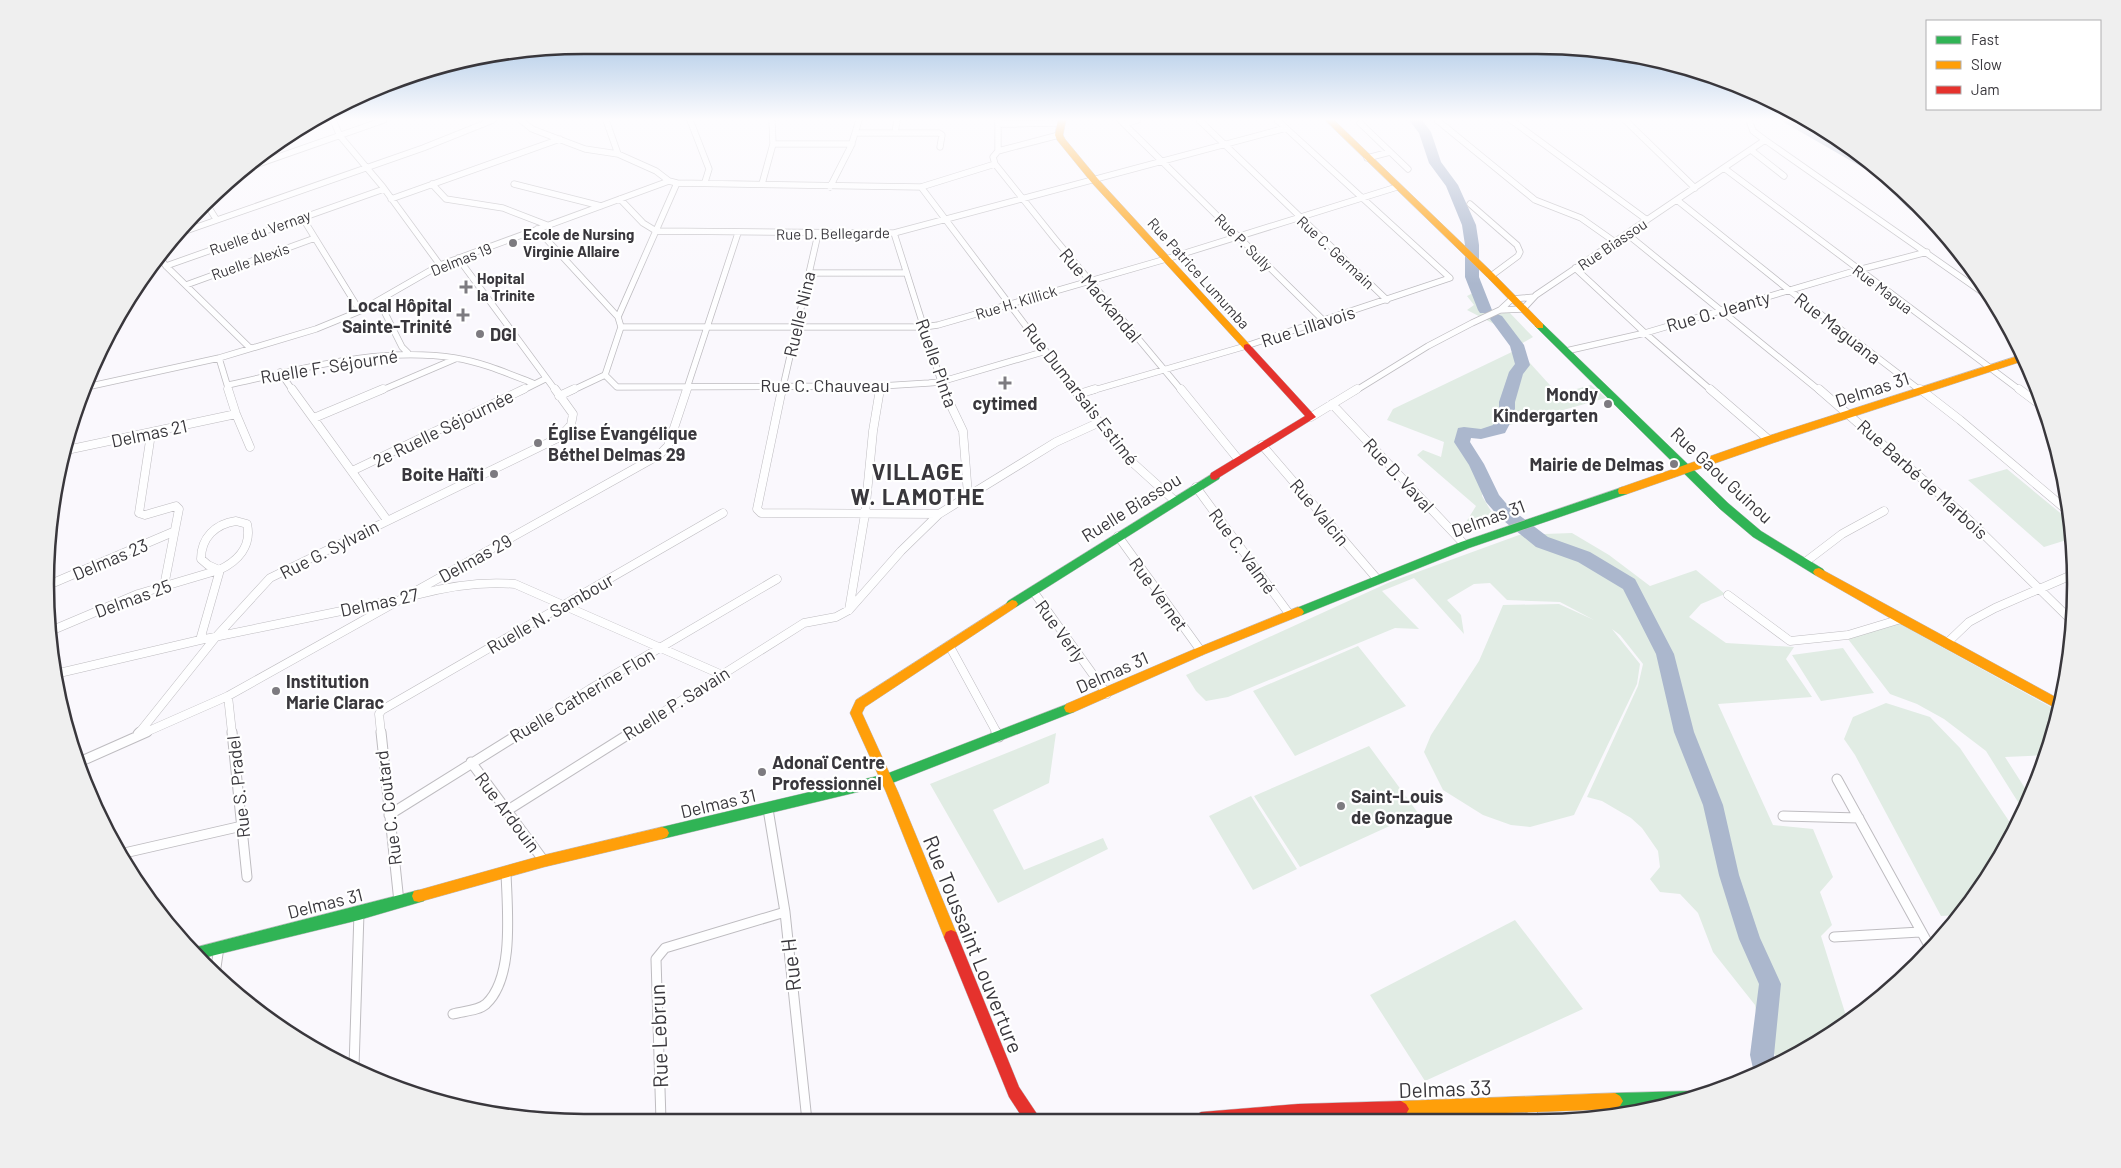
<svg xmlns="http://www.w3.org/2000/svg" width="2121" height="1168" viewBox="0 0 2121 1168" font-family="Barlow,sans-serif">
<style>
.green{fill:#e1ece4}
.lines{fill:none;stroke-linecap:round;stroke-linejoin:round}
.river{fill:#abb7cd;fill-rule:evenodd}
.street-far2-casing{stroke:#bebcc0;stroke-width:7}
.street-far1-casing{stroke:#bebcc0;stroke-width:9}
.street-casing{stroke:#bebcc0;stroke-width:11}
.fast-casing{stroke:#bebcc0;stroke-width:1}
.slow-casing{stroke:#bebcc0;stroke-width:1}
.jam-casing{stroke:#bebcc0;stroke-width:1}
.street-far2{stroke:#fefeff;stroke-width:5.5}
.street-far1{stroke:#fefeff;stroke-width:8}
.street{stroke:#fefeff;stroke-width:9}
.fast{fill:#30b455;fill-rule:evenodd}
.slow{fill:#ff9f0a;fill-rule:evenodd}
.jam{fill:#e5322d;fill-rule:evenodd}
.poi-dot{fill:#7d7b80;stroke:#fff;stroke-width:2}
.labels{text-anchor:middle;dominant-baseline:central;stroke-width:4.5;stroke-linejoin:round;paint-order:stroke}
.far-street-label{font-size:15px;fill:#39373c;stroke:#fff}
.far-poi-label{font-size:15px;font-weight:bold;fill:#39373c;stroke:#fff;text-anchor:start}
.street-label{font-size:18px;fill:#39373c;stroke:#fff}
.poi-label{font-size:18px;font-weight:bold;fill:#39373c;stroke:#fff;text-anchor:start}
.near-street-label{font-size:21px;fill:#39373c;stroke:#fff}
.district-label{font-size:22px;font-weight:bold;letter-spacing:1px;fill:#39373c;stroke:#fff}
.rim{fill:none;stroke:#39373c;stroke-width:2.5}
</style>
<rect width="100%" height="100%" fill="#faf8fd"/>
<path class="green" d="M 1473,293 L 1493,315 L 1509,312 L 1533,337 L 1519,345 L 1529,362 L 1558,394 L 1591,385 L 1606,398 L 1481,433 L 1461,430 L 1457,440 L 1475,465 L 1485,486 L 1482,496 L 1497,521 L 1469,534 L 1463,527 L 1476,506 L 1417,455 L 1423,450 L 1441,457 L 1444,442 L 1387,420 L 1393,409 L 1516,350 L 1500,327 L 1467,310 L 1474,305 L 1467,296 Z
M 2007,469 L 2070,521 L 2073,538 L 2044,547 L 1968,480 Z
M 1572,533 L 1609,555 L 1650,586 L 1696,570 L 1725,594 L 1701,604 L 1689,617 L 1726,643 L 1794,647 L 1786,659 L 1812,697 L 1718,704 L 1773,825 L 1813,829 L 1833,877 L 1820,892 L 1832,925 L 1821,936 L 1848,1022 L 1836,1032 L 1779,1060 L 1759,1035 L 1755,1005 L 1713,952 L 1698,913 L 1680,894 L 1660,892 L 1650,879 L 1660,867 L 1658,851 L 1642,828 L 1631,818 L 1602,801 L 1587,797 L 1638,686 L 1643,664 L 1620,635 L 1612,629 L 1640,664 L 1637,684 L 1574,815 L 1530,827 L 1511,825 L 1483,815 L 1443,790 L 1424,752 L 1431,735 L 1479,661 L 1503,605 L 1559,604 L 1594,620 L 1560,602 L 1507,600 L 1490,583 L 1474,584 L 1447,600 L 1461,615 L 1464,634 L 1414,578 L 1382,591 L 1419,629 L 1395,628 L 1228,697 L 1206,701 L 1196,691 L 1186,675 L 1390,582 L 1519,535 Z
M 1898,623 L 2058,711 L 2048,755 L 2005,757 L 2030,796 L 2023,810 L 1986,751 L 1944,719 L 1917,704 L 1890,694 L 1848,639 Z
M 1358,646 L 1406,706 L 1295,756 L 1253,691 Z
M 1843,648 L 1874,693 L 1821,701 L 1792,655 Z
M 1886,703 L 1930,717 L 1960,748 L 2015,830 L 2004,853 L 1960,915 L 1941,916 L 1855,755 L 1844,739 L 1853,717 Z
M 1056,733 L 1049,783 L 993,810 L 1024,870 L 1103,838 L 1108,849 L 998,903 L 930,784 Z
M 1369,746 L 1418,813 L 1300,867 L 1254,796 Z
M 1251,796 L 1297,869 L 1253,890 L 1209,816 Z
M 1515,920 L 1583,1009 L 1425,1081 L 1370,995 Z"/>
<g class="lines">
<path class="river" d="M 1409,120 L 1422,120 L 1431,132 L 1441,162 L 1458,185 L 1476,225 L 1479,245 L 1479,277 L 1492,310 L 1490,313 L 1480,313 L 1478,310 L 1465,277 L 1465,245 L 1462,225 L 1446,186 L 1429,163 L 1419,133 Z
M 1780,120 L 1795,120 L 1863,158 L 1892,179 L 1924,213 L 1921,214 L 1910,210 L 1872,173 Z
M 1497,314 L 1502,316 L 1524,345 L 1530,365 L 1523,374 L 1515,402 L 1515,414 L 1505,433 L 1481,439 L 1471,438 L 1470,442 L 1484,464 L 1499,495 L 1511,509 L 1548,537 L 1590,552 L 1635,579 L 1674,654 L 1694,732 L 1723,805 L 1739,875 L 1760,938 L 1781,984 L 1774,1055 L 1775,1063 L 1754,1073 L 1750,1055 L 1759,984 L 1739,939 L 1719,875 L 1703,805 L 1674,732 L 1656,654 L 1623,589 L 1578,562 L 1536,547 L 1499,517 L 1486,502 L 1469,465 L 1454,442 L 1458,428 L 1464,427 L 1481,429 L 1493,425 L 1499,414 L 1499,402 L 1509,372 L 1515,364 L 1510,346 L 1490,319 L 1492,316 Z"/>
<g class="street-far2-casing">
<path id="street-far2" d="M 333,120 L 340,136 L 383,187 L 440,265
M 521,120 L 532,129 L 585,149 L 618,154 L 656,171 L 669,181
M 606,120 L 618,154
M 690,120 L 709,169 L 705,182
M 998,120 L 998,151 L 993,157 L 995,164 L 1055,239 L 1182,391
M 1120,120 L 1324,321
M 1199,120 L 1387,300
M 1437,120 L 1535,200 L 1581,218 L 1615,242
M 1511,120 L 1647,220
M 1625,120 L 1695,188
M 1749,120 L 1753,131 L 1765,140 L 1992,299
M 1360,123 L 1408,169
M 998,124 L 1061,123
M 1124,124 L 1138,120
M 857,133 L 939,133 L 942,135 L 940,147
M 895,133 L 897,120
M 773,144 L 852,144
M 1751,150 L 1784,176
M 998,151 L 1059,135
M 1367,158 L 1390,152
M 1724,168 L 2021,391
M 241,170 L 384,120
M 432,184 L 446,199 L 503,208 L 547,225
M 514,184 L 601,206
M 762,184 L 773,144 L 772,120
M 830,187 L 851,146 L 859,120
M 921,187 L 1075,391
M 391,199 L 560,139
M 620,199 L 643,223 L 656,231 L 894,233 L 1286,128
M 1677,200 L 1789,290 L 1921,391
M 206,203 L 216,219
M 1470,204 L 1517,245 L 1520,252 L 1518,256 L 1491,276
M 302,217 L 360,311
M 537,229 L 618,317
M 894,233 L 944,391
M 1627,234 L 1820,391
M 174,235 L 423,148 L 493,120
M 158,255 L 166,266 L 250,348
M 458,258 L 556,391
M 166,266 L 384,189
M 1575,268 L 1645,333 L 1712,391
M 809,273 L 906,273
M 186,285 L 315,238
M 379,301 L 402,347 L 408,353
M 1500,310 L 1512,299 L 1534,297
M 621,327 L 924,327 L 938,325 L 1166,259 L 1397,187
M 1566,351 L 1645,333 L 1858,270 L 1927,252
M 219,358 L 229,391
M 280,372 L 293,391
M 605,375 L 617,387 L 881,386 L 929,383 L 940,382 L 1046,351
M 605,375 L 621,327 L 618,317 L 677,183
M 228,385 C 302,369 379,346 455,358 C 482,362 509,374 535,384 L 545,379
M 82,388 L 219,358 L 316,329 L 360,311 L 440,265 L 669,181 L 677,183 L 921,187 L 995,164
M 380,391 L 455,359
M 521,391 L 535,384
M 571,391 L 605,375
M 686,391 L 738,233
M 782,391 L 818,234
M 880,391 L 881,386
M 1091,391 L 1246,346 L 1450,278 L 1277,120
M 1355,391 L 1428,346 L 1472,323 L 1500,310 L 1523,309 L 1536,295 L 1765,140"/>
</g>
<g class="street-far1-casing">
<path id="street-far1" d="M 228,389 L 236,414 L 250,447
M 292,389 L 387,520
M 782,389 L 757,509 L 761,513 L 939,514
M 943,389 L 963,431 L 968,495
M 1074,389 L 1122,453 L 1174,500
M 1181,389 L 1238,459
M 1710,389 L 1769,440
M 1819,389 L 1967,518 L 2072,621
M 1920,389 L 1960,420 L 2069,512
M 2019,389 L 2043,407
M 1079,394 L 1095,389
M 559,396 L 574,389
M 1332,404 L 1465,545
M 1311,417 L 1357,389
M 314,418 L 383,389
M 151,434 L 139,513 L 145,515 L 176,506 L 179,509 L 164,586
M 1262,445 L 1378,580
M 62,451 L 236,414
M 352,471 L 524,389
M 1196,487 L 1290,615
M 236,521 L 247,524 C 252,546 238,561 219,570 L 208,565 L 201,559 C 201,538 215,524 236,521 Z
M 1118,536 L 1201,651
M 1804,563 L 1842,534 L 1884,511
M 46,586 L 173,532
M 1033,591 L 1107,694
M 416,595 C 449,586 481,581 515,584 L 720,674
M 1728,595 L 1790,641 L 1848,635 L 1901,619
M 849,610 L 865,514 L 873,431 L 880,389
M 48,632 L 138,594 L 219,570
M 200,640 L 220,570
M 1947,643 L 1969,622 L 1995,608 L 2074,574
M 949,645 L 997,733
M 55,674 L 200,640 L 395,600
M 228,696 L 232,733
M 139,733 L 215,638 L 270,578 L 560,437 L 571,425 L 573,414 L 555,389
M 144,733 L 228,696 L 659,455 L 668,446 L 687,389
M 381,733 L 379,714 L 382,710 L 723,513
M 520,733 L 590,689 L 777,579
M 630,733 L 804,623 L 836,617 L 849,610 L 901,551 L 939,514 L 1056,442 L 1100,422"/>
</g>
<g class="street-casing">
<path id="street" d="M 232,732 L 247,877
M 381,732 L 399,902
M 996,732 L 999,737
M 138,734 L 140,732
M 471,762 L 544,861
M 77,763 L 147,732
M 1837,779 L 1931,949
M 768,809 L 785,912 L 807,1121
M 508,810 L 632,732
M 389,815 L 522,732
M 1783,816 L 1859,818
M 120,854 L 242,826
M 1834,937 L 1920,932
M 215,974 L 219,947
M 453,1014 C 463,1011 478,1011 486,1004 C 515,977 507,908 506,872
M 354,1067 L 359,913
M 1530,1104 L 1534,1119
M 527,1118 L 534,1116
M 661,1121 L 656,959 L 665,948 L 785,912"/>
</g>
<g class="fast-casing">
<path id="fast" d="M 1540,323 L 1543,324 L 1728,503 L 1761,531 L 1823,569 L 1825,572 L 1823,575 L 1815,575 L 1753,537 L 1720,509 L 1537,328 L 1535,326 Z
M 1215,472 L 1219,473 L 1220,476 L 1219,479 L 1016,607 L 1008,607 L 1006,604 L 1008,601 Z
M 1623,487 L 1628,491 L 1627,494 L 1469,548 L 1302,615 L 1294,615 L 1292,612 L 1294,609 L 1461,542 Z
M 1070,703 L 1074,704 L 1076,708 L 1074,712 L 887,785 L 662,839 L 657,837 L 655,833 L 657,829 L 662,827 L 886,774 Z
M 419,890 L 424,891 L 426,896 L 424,901 L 359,920 L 199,959 L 189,949 Z
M 1690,1091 L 1695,1094 L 1697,1097 L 1654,1108 L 1615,1109 L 1610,1106 L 1607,1101 L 1610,1096 L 1615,1093 Z"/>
</g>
<g class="slow-casing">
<path id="slow" d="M 1058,120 L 1066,120 L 1063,135 L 1065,139 L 1098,179 L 1250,345 L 1250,349 L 1244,349 L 1092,183 L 1057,140 L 1055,135 Z
M 1325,120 L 1334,120 L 1494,274 L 1543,324 L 1543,328 L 1537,328 L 1488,278 Z
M 2024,354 L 2026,360 L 1773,443 L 1627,494 L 1619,494 L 1618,491 L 1619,488 L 1765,437 Z
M 1819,568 L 2061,700 L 2059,710 L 1897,622 L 1815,575 L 1813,572 L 1815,569 Z
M 1012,600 L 1016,601 L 1018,604 L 1016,607 L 865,707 L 862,713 L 898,792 L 958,937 L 956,942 L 951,944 L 946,942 L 886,792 L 850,713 L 856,700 Z
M 1298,607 L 1302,609 L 1304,612 L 1302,615 L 1205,654 L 1074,712 L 1070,713 L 1066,712 L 1064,708 L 1066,704 L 1197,648 Z
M 662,827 L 667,829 L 669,833 L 667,837 L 662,839 L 544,867 L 419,902 L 414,901 L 412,896 L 414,891 L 419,890 L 544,855 Z
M 1615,1093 L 1620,1096 L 1623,1101 L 1620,1106 L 1615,1109 L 1401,1117 L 1396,1114 L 1393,1109 L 1396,1104 L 1401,1101 Z"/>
</g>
<g class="jam-casing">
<path id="jam" d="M 1247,344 L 1250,345 L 1316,417 L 1215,480 L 1211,479 L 1210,476 L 1211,473 L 1305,416 L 1244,349 L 1244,345 Z
M 951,930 L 956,932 L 1019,1087 L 1041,1120 L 1024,1120 L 1009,1097 L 944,937 L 946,932 Z
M 1401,1101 L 1406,1104 L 1409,1109 L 1406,1114 L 1401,1117 L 1193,1120 L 1196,1115 L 1201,1112 L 1298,1104 Z"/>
</g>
<use href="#street-far2" class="street-far2"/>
<use href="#street-far1" class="street-far1"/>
<use href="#street" class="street"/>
<use href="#fast" class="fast"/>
<use href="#slow" class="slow"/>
<use href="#jam" class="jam"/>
</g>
<linearGradient id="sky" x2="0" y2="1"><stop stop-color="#8fb5dd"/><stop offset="0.42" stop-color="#fdfcfe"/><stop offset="1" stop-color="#fdfcfe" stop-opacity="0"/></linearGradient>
<rect width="2121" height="284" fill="url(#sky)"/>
<g class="poi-dot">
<circle cx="513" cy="243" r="5"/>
<path d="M463.5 279.5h5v5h5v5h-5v5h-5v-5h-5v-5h5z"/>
<path d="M460.5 307.5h5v5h5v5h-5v5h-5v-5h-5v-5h5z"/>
<circle cx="480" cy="334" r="5"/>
<path d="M1002.5 375.5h5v5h5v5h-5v5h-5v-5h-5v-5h5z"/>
<circle cx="1608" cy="404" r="5"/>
<circle cx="538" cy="443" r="5"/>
<circle cx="1674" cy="464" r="5"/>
<circle cx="494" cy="474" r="5"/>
<circle cx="276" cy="691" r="5"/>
<circle cx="762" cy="772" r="5"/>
<circle cx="1341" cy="806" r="5"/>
</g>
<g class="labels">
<g class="far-street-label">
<text transform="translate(260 232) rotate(-20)">Ruelle du Vernay</text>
<text transform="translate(833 233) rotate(-1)">Rue D. Bellegarde</text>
<text transform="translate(1244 242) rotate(45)">Rue P. Sully</text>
<text transform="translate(1612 244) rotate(-34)">Rue Biassou</text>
<text transform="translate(1336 252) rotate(43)">Rue C. Germain</text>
<text transform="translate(461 259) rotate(-22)">Delmas 19</text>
<text transform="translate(250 261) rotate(-20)">Ruelle Alexis</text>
<text transform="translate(1199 273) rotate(48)">Rue Patrice Lumumba</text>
<text transform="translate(1883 289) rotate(37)">Rue Magua</text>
<text transform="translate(1016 302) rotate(-17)">Rue H. Killick</text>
</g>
<g class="far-poi-label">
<text x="523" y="234">Ecole de Nursing<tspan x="523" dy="17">Virginie Allaire</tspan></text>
<text x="477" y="278">Hopital<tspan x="477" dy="17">la Trinite</tspan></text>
</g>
<g class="street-label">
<text transform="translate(1101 295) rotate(50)">Rue Mackandal</text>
<text transform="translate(1718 311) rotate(-16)">Rue O. Jeanty</text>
<text transform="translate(799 314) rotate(-77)">Ruelle Nina</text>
<text transform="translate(1308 326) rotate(-18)">Rue Lillavois</text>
<text transform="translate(1838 328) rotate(38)">Rue Maguana</text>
<text transform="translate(937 363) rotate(71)">Ruelle Pinta</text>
<text transform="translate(329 366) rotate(-9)">Ruelle F. Séjourné</text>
<text x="825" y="385">Rue C. Chauveau</text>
<text transform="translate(1872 389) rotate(-18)">Delmas 31</text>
<text transform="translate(1081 394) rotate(52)">Rue Dumarsais Estimé</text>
<text transform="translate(443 428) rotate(-26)">2e Ruelle Séjournée</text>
<text transform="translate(149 433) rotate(-12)">Delmas 21</text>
<text transform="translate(1399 475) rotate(47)">Rue D. Vaval</text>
<text transform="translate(1722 475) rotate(43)">Rue Gaou Guinou</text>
<text transform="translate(1923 479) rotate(42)">Rue Barbé de Marbois</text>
<text transform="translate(1131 507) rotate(-32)">Ruelle Biassou</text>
<text transform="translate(1320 512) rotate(50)">Rue Valcin</text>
<text transform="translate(1488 518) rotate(-20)">Delmas 31</text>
<text transform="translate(329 549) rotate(-27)">Rue G. Sylvain</text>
<text transform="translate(1243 551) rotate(54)">Rue C. Valmé</text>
<text transform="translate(475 558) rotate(-29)">Delmas 29</text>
<text transform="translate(110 559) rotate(-23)">Delmas 23</text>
<text transform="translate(1159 594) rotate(54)">Rue Vernet</text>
<text transform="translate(133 598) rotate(-20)">Delmas 25</text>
<text transform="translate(379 602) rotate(-12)">Delmas 27</text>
<text transform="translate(550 613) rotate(-30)">Ruelle N. Sambour</text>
<text transform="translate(1061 631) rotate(54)">Rue Verly</text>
<text transform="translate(1112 672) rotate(-24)">Delmas 31</text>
<text transform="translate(582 695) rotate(-31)">Ruelle Catherine Flon</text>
<text transform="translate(676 703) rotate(-32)">Ruelle P. Savain</text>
<text transform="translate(238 787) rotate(-96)">Rue S. Pradel</text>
<text transform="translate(718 803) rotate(-13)">Delmas 31</text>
<text transform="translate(388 808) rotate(-97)">Rue C. Coutard</text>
<text transform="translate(508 812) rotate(53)">Rue Ardouin</text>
<text transform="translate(325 903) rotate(-14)">Delmas 31</text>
</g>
<g class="poi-label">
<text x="452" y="305" text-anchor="end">Local Hôpital<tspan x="452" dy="21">Sainte-Trinité</tspan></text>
<text x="490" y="334">DGI</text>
<text x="1598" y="394" text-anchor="end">Mondy<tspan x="1598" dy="21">Kindergarten</tspan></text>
<text x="1005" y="403" text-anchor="middle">cytimed</text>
<text x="548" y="433">Église Évangélique<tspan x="548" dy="21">Béthel Delmas 29</tspan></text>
<text x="1664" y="464" text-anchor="end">Mairie de Delmas</text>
<text x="484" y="474" text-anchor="end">Boite Haïti</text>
<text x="286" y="681">Institution<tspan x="286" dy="21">Marie Clarac</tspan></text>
<text x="772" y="762">Adonaï Centre<tspan x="772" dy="21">Professionnel</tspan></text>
<text x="1351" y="796">Saint-Louis<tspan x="1351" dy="21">de Gonzague</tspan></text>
</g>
<g class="near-street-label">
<text transform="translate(974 944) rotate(68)">Rue Toussaint Louverture</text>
<text transform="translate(790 965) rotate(-96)">Rue H</text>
<text transform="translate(658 1036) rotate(-92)">Rue Lebrun</text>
<text transform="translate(1445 1088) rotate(-2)">Delmas 33</text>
</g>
<g class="district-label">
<text x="918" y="471">VILLAGE<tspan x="918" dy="25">W. LAMOTHE</tspan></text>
</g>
</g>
<path d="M0 0H2121V1168H0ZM584 54H1537A530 530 0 0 1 2067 584V584A530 530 0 0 1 1537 1114H584A530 530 0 0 1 54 584V584A530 530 0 0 1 584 54Z" fill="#efefef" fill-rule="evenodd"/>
<path class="rim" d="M584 54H1537A530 530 0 0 1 2067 584V584A530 530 0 0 1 1537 1114H584A530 530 0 0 1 54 584V584A530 530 0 0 1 584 54Z"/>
<rect x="1926" y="20" width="175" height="90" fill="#ffffff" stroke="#b0afb1"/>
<rect x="1936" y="36" width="25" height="8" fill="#30b455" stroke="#b0afb1"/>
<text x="1971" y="45" font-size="15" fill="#39373c">Fast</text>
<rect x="1936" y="61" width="25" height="8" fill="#ff9f0a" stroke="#b0afb1"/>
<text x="1971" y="70" font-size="15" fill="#39373c">Slow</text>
<rect x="1936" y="86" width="25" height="8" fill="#e5322d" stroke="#b0afb1"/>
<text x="1971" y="95" font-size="15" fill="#39373c">Jam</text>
</svg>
